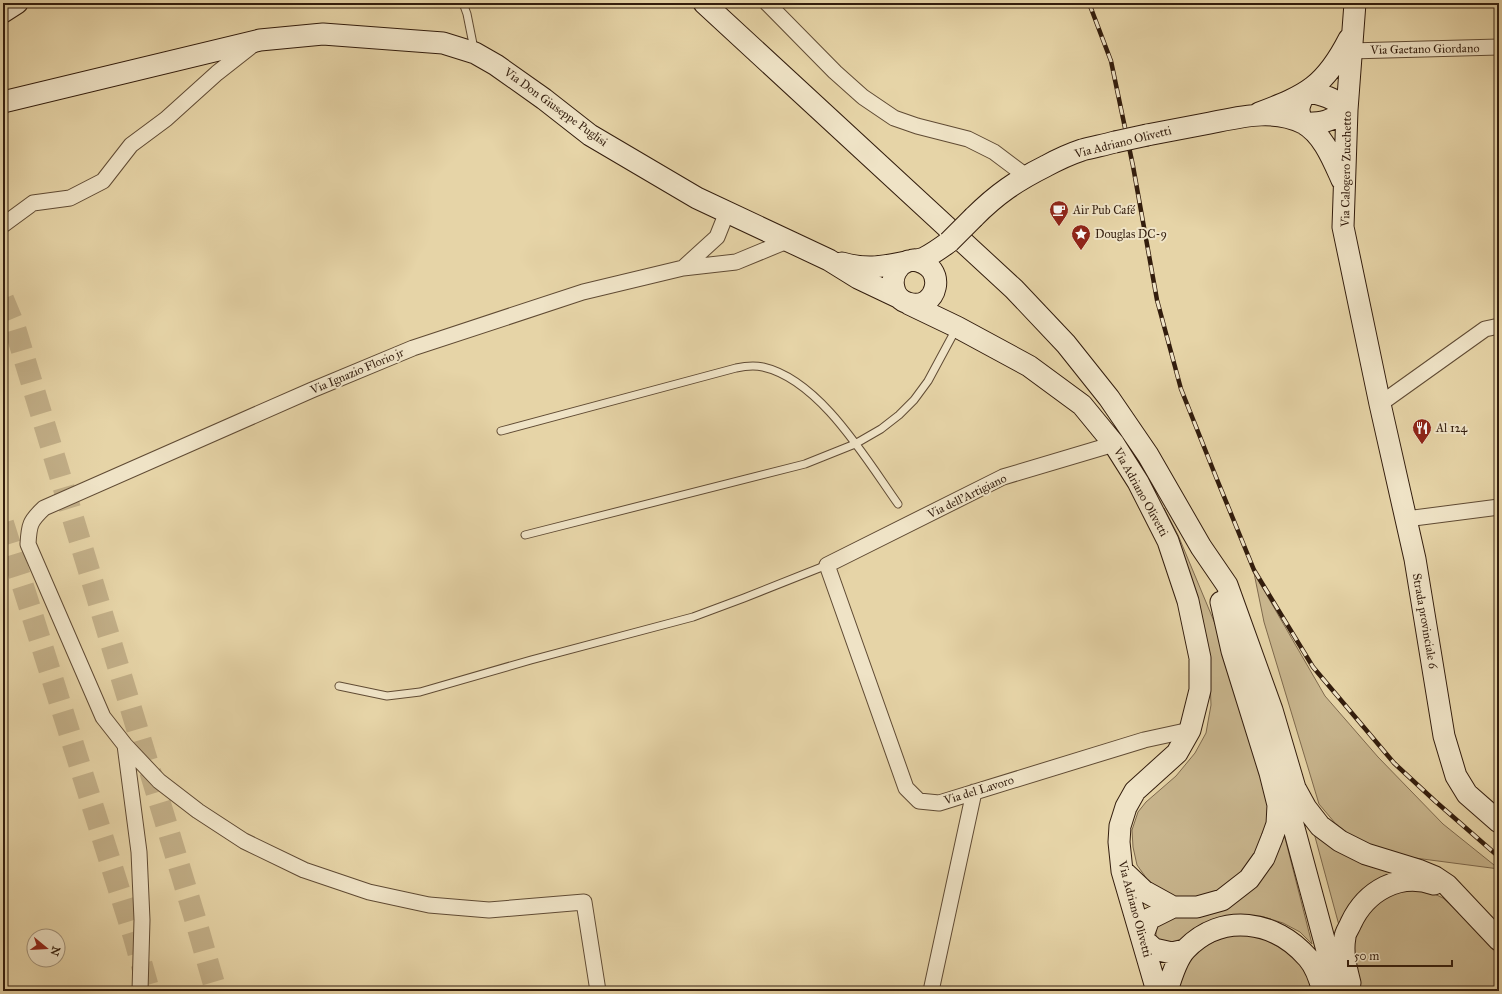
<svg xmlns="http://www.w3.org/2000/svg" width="1502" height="994" viewBox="0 0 1502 994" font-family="'IM FELL Great Primer',serif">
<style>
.green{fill:#c8b58d;stroke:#7e694d}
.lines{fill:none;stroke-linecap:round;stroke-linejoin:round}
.highway-tunnel{stroke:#c2af88;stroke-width:22;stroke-dasharray:22 11;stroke-linecap:butt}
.lane-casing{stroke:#604b34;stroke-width:9}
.street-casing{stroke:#604b34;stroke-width:17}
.secondary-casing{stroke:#331d0d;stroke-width:23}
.lane{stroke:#efe3c6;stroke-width:7}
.street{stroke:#efe3c6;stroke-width:15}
.secondary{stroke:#efe3c6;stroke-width:21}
.rail-casing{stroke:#331d0d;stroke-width:4.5}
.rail{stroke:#efe3c6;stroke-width:3;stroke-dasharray:9;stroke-linecap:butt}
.secondary-bridge-casing{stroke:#331d0d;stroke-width:23;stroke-linecap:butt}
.secondary-bridge{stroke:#efe3c6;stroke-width:21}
.labels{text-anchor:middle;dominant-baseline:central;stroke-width:4;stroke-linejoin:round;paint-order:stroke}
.street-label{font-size:12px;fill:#331d0d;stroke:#efe3c6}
.poi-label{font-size:12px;fill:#331d0d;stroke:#efe3c6;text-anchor:start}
</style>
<rect width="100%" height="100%" fill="#e6d4a7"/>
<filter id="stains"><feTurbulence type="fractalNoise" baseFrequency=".005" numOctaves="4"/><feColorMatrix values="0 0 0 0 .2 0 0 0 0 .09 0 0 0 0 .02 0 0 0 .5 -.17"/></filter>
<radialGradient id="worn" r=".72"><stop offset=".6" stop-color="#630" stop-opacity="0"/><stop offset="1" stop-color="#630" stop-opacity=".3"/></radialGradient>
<path class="green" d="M 1164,508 L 1178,535 L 1231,662 L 1271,816 L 1255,862 L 1220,893 L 1197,898 L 1176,897 L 1161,891 L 1147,879 L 1137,865 L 1133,847 L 1132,830 L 1138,812 L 1146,802 L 1176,776 L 1195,753 L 1206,733 L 1211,705 L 1209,656 L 1197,599 Z
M 1254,573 L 1325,696 L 1378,757 L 1443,824 L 1499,869 L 1415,858 L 1383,851 L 1359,842 L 1335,823 L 1319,804 L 1264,622 Z
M 1283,830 L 1312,944 L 1300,932 L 1283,923 L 1264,917 L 1243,916 L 1176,947 L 1158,942 L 1156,936 L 1156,926 L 1170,916 L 1207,913 Z
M 1314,833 L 1408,872 L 1340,929 Z
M 1411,890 L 1426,890 L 1443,898 L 1493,944 L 1499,953 L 1499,991 L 1355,991 L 1350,972 L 1356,927 L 1381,898 L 1395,893 Z
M 1237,933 L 1273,940 L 1300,960 L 1317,991 L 1176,991 C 1179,983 1180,974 1184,967 C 1194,947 1217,940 1237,933 Z"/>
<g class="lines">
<path class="highway-tunnel" d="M 3,299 L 15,328 L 197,925 L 216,991
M 3,523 L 134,937 L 149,991"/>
<g class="lane-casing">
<path id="lane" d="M 463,3 L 467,14 L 474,49
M 501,431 L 736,368 C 745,366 754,365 763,367 C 820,380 866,459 898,504
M 525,535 L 805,464 L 855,444 L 881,429 L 899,415 L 914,400 L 928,381 L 956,329
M 339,686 L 387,696 L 420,692 L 531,660 L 693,617 L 744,598 L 827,565"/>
</g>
<g class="street-casing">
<path id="street" d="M 767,3 L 835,72 L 863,97 L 894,118 L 917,126 L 968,139 L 994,152 L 1026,176
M 1350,51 L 1499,47
M 3,225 L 33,203 L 70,198 L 103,181 L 131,145 L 166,119 L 217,73 L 254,44
M 683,268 L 717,237 L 727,212
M 1380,404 L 1485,329 L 1499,326
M 1114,444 L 1003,477 L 827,565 L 906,788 L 919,801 L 939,803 L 1144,740 L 1190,730
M 1406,519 L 1499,507
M 125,745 L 139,852 L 142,920 L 140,991
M 598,991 L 584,902 L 489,910 L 429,905 L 369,892 L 304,870 L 244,841 L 198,811 L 159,781 L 125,745 L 103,717 L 28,544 C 29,525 30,521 44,508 L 312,390 L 413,348 L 583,292 L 683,268 L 736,262 L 787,241
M 931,991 L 974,792"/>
</g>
<g class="secondary-casing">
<path id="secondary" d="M 704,3 L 1014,289 L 1066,344 L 1109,398 L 1148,455 L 1201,547 L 1227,585 L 1272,710 L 1295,788 L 1306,808 L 1320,826 L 1340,841 L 1366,854 L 1418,870 L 1435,877 L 1447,885 L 1499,940
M 1355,3 L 1347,110 L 1343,227 L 1380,404 L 1415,559 L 1444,736 L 1456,776 L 1467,794 L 1499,822
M 3,12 L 17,3
M 1313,93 C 1328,96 1336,100 1347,110 C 1331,121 1322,124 1303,123 C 1297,110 1298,107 1304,95 Z
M 3,102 L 260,40 L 323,34 L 443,43 L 475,53 L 496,65 L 544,99 L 590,135 L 697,198 L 829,260 L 858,278 L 898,297
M 1259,113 C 1307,95 1325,86 1349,39
M 1147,135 C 1168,131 1189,127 1210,123 C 1240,117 1273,108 1303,123 C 1323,134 1333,160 1342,180
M 974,217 C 997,194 1016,181 1046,166 C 1057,160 1070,154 1082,150 C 1093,147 1104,145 1115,142
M 913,260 C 950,265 937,313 908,303 C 901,301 895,295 894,288 C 891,277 897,265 908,261 C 914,260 921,260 926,257 C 934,253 942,247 949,242
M 842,263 C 868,270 880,267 906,262
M 909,304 L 957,327 L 1029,366 L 1082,405 L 1114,444 L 1138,482 L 1168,541 L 1188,601 L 1200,658 L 1200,690 L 1190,730 L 1177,753 L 1135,791 L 1126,807 L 1120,826 L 1119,842 L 1122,871 L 1157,991
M 1281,780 L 1338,991
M 1123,871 L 1144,891 L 1173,907 L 1197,907 L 1222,900 L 1249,879 L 1264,858 L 1272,838 L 1277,824 L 1278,805 L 1270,773 L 1232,651 L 1221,602
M 1142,938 L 1154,949 L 1172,953 L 1185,950
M 1142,938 L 1149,919 L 1173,907
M 1350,983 C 1346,967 1342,953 1345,937 C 1345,933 1349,928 1351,923 C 1366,891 1399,872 1434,884
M 1167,991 C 1170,981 1178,957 1186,949 C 1222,912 1275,920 1308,958 C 1316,967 1320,980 1323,991"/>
</g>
<use href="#lane" class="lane"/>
<use href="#street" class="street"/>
<use href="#secondary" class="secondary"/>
<g class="rail-casing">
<path id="rail" d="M 1089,3 L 1111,61 L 1133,166 L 1157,300 L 1181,389 L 1216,477 L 1254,570 L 1313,667 L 1394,763 L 1435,801 L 1499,857"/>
</g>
<use href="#rail" class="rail"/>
<g class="secondary-bridge-casing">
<path id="secondary-bridge" d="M 1115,142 L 1147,135
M 949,242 L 974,217"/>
</g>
<use href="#secondary-bridge" class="secondary-bridge"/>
</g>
<defs>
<g id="cafe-pin" transform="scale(1)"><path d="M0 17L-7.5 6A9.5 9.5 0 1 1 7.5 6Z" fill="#8f2418" stroke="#efe3c6"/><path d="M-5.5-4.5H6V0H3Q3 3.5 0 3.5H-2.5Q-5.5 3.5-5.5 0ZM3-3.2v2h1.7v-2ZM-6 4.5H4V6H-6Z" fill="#fff"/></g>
<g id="sight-pin" transform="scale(1)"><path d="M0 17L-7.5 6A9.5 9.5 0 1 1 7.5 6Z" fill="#8f2418" stroke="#efe3c6"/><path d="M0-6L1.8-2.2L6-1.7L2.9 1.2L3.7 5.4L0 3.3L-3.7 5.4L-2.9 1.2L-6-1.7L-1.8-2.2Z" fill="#fff"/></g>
<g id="restaurant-pin" transform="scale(1)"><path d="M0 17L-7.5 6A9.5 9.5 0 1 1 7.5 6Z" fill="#8f2418" stroke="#efe3c6"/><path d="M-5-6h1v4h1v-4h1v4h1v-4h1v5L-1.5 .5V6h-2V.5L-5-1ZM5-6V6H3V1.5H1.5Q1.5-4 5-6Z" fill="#fff"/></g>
</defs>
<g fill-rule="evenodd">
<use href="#cafe-pin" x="1059" y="210"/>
<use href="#sight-pin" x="1081" y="234"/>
<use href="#restaurant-pin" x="1422" y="428"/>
</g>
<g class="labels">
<g class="street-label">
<text transform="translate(1425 49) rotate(-1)">Via Gaetano Giordano</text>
<text transform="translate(556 107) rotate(36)">Via Don Giuseppe Puglisi</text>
<text transform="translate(1123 142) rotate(-14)">Via Adriano Olivetti</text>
<text transform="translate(1346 169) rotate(-89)">Via Calogero Zucchetto</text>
<text transform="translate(357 371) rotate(-23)">Via Ignazio Florio jr</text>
<text transform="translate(1141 492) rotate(61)">Via Adriano Olivetti</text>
<text transform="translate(967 496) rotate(-26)">Via dell'Artigiano</text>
<text transform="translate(1425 621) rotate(80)">Strada provinciale 6</text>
<text transform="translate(979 790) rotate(-17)">Via del Lavoro</text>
<text transform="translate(1135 909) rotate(75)">Via Adriano Olivetti</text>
</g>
<g class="poi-label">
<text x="1073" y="210">Air Pub Café</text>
<text x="1095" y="234">Douglas DC-9</text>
<text x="1436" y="428">Al 124</text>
</g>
</g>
<rect width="1502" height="994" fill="none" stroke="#e6d4a7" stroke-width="16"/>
<rect x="4" y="4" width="1494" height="986" fill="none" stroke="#331d0d" stroke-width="2"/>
<rect x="8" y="8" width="1486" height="978" fill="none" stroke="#331d0d"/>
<g transform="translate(46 948) rotate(108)"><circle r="19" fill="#efe3c6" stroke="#a4947c"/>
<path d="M0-3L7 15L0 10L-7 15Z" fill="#8f2418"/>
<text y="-6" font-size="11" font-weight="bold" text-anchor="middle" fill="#331d0d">N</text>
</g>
<path d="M1348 960v6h104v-6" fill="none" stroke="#331d0d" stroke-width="2"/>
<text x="1354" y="960" font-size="12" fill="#331d0d" stroke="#efe3c6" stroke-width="3" paint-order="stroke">50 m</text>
<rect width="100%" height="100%" filter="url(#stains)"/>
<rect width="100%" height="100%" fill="url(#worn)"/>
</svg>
